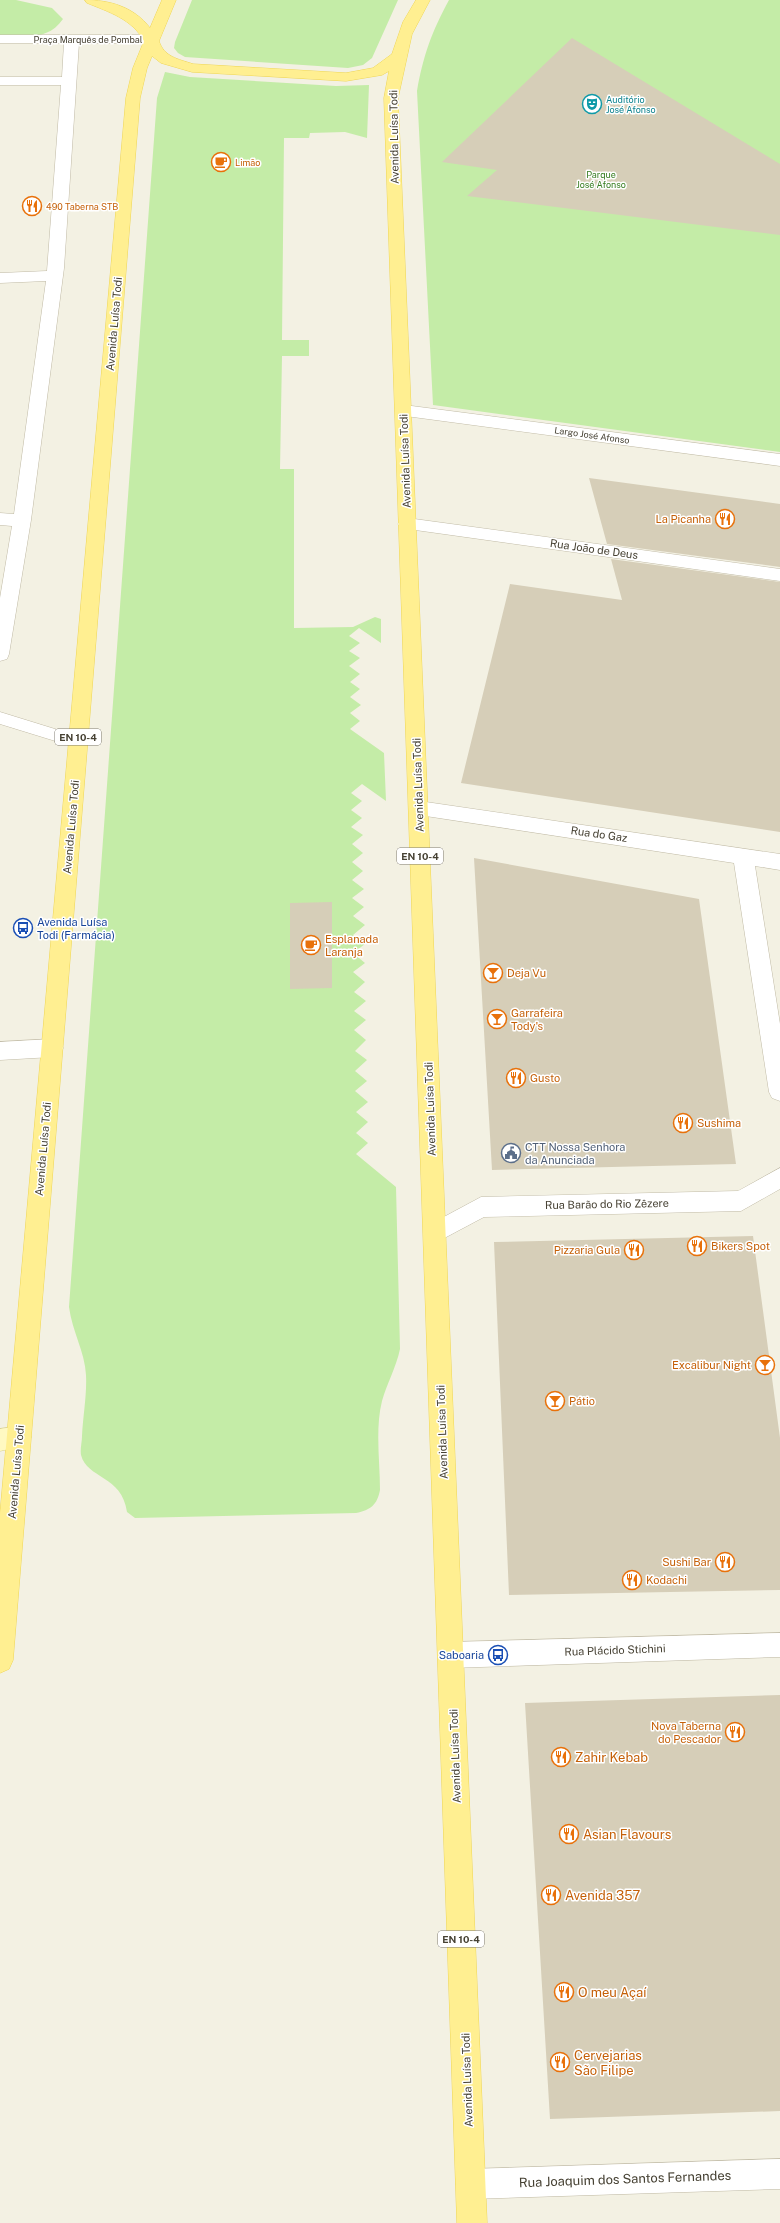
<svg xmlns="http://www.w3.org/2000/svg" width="780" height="2223" viewBox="0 0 780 2223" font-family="'Public Sans',sans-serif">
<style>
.green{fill:#c4eca7}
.building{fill:#d6ceb8}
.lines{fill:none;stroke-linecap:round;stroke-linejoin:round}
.lane-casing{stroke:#c0baa5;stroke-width:1}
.street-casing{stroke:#c0baa5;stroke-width:1}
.secondary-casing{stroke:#d8cf8e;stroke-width:1}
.primary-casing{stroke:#efd656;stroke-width:1}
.lane{fill:#fff;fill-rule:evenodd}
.street{fill:#fff;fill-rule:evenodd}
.secondary{fill:#fff9c2;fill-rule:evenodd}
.primary{fill:#ffef91;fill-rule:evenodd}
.labels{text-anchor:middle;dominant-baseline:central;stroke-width:3;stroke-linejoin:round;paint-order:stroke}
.far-street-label{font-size:9px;fill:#464133;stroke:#fff}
.far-culture-label{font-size:9px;fill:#0d838f;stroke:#fff;text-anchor:start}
.far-food-label{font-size:9px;fill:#c56008;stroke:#fff;text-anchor:start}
.far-park-label{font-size:9px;fill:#377d21;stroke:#fff}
.shield{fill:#fff;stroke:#7e7a70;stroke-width:1}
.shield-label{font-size:10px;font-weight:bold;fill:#464133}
.street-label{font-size:11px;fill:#464133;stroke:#fff}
.food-label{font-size:11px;fill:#c56008;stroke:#fff;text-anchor:start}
.transit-label{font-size:11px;fill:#164399;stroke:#fff;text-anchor:start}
.service-label{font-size:11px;fill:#4e5e75;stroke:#fff;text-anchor:start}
.near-food-label{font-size:13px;fill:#c56008;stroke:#fff;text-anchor:start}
.near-street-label{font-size:13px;fill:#464133;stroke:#fff}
</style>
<rect width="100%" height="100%" fill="#f3f1e3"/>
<path class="green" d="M 0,0 L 16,0 L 52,8 L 63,19 C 47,42 25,35 0,35 Z
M 192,0 L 398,0 L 372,58 L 363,65 L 348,68 L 185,57 L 178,53 L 174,48 L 175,42 Z
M 449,0 L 780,0 L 780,452 L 433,405 L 417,91 C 423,56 432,31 449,0 Z
M 165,72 L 190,77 L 336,86 L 369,85 L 367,138 L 345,132 L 310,133 L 309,138 L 284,138 L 282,340 L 309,340 L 309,356 L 282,356 L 280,469 L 294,469 L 294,628 L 353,627 L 375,617 L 381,619 L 381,643 L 359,628 L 349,636 L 360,643 L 349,651 L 360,658 L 349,666 L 360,674 L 350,682 L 360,689 L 350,697 L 361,705 L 350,713 L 360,721 L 350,729 L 384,753 L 386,801 L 362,784 L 351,793 L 362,801 L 351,810 L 362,818 L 351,827 L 363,835 L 352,844 L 363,853 L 352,862 L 363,871 L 352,880 L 364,889 L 352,898 L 364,907 L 353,916 L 365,925 L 353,935 L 365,944 L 353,953 L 365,963 L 353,972 L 365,982 L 354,992 L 366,1001 L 354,1011 L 366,1020 L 354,1030 L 366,1040 L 355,1051 L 367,1060 L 355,1071 L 367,1081 L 355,1091 L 368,1102 L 356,1112 L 368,1122 L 356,1133 L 368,1143 L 356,1154 L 396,1187 L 400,1349 C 396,1368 387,1383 382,1401 C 375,1429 380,1462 380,1490 C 377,1505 371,1510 356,1513 L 135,1518 L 127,1512 C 122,1475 87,1479 81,1455 C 80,1449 82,1442 82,1436 C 83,1416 87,1395 86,1375 C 85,1352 72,1331 69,1307 L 157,98 Z"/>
<path class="building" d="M 572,38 L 780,164 L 780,235 L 467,196 L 497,170 L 442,162 Z
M 589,478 L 780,504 L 780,567 L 607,544 Z
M 611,559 L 780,582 L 780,832 L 461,783 L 510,584 L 622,600 Z
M 474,858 L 699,899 L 736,1164 L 492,1170 Z
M 332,902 L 332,988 L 290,989 L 290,903 Z
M 753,1236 L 780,1438 L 780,1590 L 509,1595 L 494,1242 Z
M 780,1695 L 780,2111 L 550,2119 L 525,1703 Z"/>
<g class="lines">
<g class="lane-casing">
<path id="lane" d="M 0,712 L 84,738 L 86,742 L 84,746 L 78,748 L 0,724 Z"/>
</g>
<g class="street-casing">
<path id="street" d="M 0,35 L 151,35 L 158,39 L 151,43 L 79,43 L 64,268 L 31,520 L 9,654 L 7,659 L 0,661 L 0,598 L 12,526 L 0,525 L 0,513 L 14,514 L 46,281 L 0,283 L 0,273 L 47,271 L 61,85 L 0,85 L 0,77 L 62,77 L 64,43 L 0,43 Z
M 404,405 L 780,454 L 780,466 L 398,415 L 395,411 L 398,407 Z
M 407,518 L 780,569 L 780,581 L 401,528 L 398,524 L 401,520 Z
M 419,801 L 780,854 L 780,870 L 755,866 L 780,1024 L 780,1101 L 772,1098 L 769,1092 L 734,863 L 419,815 L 412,813 L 409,808 L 412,803 Z
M 52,1039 L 60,1042 L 63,1048 L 60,1054 L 52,1057 L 0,1060 L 0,1042 Z
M 780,1168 L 780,1189 L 741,1211 L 484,1217 L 435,1243 L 427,1240 L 424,1233 L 427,1226 L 481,1197 L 738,1191 Z
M 780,1633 L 780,1657 L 451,1668 L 442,1664 L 438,1655 L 442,1646 L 451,1642 Z
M 780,2159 L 780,2189 L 471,2199 L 461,2194 L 456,2184 L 461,2174 L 471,2169 Z"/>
</g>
<g class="secondary-casing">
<path id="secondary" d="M 19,1426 L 28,1429 L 31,1437 L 28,1445 L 0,1451 L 0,1429 Z"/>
</g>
<g class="primary-casing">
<path id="primary" d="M 85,0 C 110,0 134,7 150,28 L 162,0 L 176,0 L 159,41 C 164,57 178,59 193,64 L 346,73 L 373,68 L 392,54 L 403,22 L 416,0 L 430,0 L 412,34 L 398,98 L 487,2223 L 457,2223 L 384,98 L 389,71 L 382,75 L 346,81 L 192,72 L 161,63 L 152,56 L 147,68 L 140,98 L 13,1660 L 9,1669 L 0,1673 L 0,1514 L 126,98 L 133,68 L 144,41 C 132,19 109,12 87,3 Z"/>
</g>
<use href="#lane" class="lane"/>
<use href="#street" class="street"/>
<use href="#secondary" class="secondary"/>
<use href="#primary" class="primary"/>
</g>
<defs>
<g id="theatre-ring" transform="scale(1)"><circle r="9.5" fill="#fff" stroke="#0f9aa8" stroke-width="1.5"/><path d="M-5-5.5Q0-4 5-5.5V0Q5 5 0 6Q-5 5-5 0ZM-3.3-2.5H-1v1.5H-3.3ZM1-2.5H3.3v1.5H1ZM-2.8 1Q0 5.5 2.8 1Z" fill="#0f9aa8"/></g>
<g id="cafe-ring" transform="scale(1)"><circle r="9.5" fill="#fff" stroke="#e8710a" stroke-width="1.5"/><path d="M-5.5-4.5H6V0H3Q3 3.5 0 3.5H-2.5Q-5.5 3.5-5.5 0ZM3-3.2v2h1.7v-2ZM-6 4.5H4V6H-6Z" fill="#e8710a"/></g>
<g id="restaurant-ring" transform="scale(1)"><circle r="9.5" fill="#fff" stroke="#e8710a" stroke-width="1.5"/><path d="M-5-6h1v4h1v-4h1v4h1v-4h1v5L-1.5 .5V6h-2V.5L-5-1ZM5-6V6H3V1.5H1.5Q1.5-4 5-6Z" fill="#e8710a"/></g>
<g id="bus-ring" transform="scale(1)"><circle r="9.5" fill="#fff" stroke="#1a4fb4" stroke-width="1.5"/><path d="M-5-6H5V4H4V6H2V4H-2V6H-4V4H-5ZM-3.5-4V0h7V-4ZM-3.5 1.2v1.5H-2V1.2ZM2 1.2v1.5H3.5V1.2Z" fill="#1a4fb4"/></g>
<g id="bar-ring" transform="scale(1)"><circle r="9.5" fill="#fff" stroke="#e8710a" stroke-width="1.5"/><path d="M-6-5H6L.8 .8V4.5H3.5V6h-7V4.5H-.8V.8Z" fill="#e8710a"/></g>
<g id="civic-ring" transform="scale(1)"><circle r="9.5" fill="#fff" stroke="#5c6f8a" stroke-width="1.5"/><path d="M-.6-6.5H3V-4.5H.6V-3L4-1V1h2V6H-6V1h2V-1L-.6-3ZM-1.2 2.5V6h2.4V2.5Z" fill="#5c6f8a"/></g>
</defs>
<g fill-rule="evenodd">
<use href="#theatre-ring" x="592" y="104"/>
<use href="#cafe-ring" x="221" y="162"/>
<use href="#restaurant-ring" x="32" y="206"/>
<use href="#restaurant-ring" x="725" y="519"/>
<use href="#bus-ring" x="23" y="928"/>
<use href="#cafe-ring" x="311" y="945"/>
<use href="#bar-ring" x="493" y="973"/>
<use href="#bar-ring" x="497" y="1019"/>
<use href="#restaurant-ring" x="516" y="1078"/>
<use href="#restaurant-ring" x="683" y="1123"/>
<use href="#civic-ring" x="511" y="1153"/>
<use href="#restaurant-ring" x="697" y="1246"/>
<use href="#restaurant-ring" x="634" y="1250"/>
<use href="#bar-ring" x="765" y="1365"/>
<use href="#bar-ring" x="555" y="1401"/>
<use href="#restaurant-ring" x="725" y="1562"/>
<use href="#restaurant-ring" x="632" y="1580"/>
<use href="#bus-ring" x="498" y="1655"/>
<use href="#restaurant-ring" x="735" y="1732"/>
<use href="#restaurant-ring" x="561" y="1757"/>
<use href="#restaurant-ring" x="569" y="1834"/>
<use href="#restaurant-ring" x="551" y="1895"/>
<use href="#restaurant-ring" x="564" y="1992"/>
<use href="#restaurant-ring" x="560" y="2062"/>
</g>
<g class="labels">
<g class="far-street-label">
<text x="88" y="39">Praça Marquês de Pombal</text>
<text transform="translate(592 435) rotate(8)">Largo José Afonso</text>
</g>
<g class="far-culture-label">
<text x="606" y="99">Auditório<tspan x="606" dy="10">José Afonso</tspan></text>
</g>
<g class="far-food-label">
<text x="235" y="162">Limão</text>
<text x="46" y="206">490 Taberna STB</text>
</g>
<g class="far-park-label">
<text x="601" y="174">Parque<tspan x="601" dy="10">José Afonso</tspan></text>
</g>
<g class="shield">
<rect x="55" y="729" width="46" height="16" rx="3"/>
<rect x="397" y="848" width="46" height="16" rx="3"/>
<rect x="438" y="1931" width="46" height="16" rx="3"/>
</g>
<g class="shield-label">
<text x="78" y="737">EN 10-4</text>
<text x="420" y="856">EN 10-4</text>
<text x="461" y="1939">EN 10-4</text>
</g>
<g class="street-label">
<text transform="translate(394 137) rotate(-91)">Avenida Luísa Todi</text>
<text transform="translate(114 324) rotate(-85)">Avenida Luísa Todi</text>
<text transform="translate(405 461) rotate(-92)">Avenida Luísa Todi</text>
<text transform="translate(594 549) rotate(8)">Rua João de Deus</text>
<text transform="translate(418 785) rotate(-92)">Avenida Luísa Todi</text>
<text transform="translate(71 827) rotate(-85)">Avenida Luísa Todi</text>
<text transform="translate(599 834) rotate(8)">Rua do Gaz</text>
<text transform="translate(430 1109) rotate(-92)">Avenida Luísa Todi</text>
<text transform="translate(43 1149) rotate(-85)">Avenida Luísa Todi</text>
<text transform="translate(607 1204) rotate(-1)">Rua Barão do Rio Zêzere</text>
<text transform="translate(442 1432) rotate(-92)">Avenida Luísa Todi</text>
<text transform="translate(16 1472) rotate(-85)">Avenida Luísa Todi</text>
<text transform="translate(615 1650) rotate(-2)">Rua Plácido Stichini</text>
<text transform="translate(455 1756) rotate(-92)">Avenida Luísa Todi</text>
<text transform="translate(467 2080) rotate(-92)">Avenida Luísa Todi</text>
</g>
<g class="food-label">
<text x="711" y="519" text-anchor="end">La Picanha</text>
<text x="325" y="939">Esplanada<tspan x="325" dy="13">Laranja</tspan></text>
<text x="507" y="973">Deja Vu</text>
<text x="511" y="1013">Garrafeira<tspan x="511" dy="13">Tody's</tspan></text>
<text x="530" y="1078">Gusto</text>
<text x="697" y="1123">Sushima</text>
<text x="711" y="1246">Bikers Spot</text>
<text x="620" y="1250" text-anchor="end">Pizzaria Gula</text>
<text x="751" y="1365" text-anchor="end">Excalibur Night</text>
<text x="569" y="1401">Pátio</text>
<text x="711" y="1562" text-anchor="end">Sushi Bar</text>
<text x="646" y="1580">Kodachi</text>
<text x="721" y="1726" text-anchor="end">Nova Taberna<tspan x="721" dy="13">do Pescador</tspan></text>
</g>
<g class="transit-label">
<text x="37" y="922">Avenida Luísa<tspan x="37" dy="13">Todi (Farmácia)</tspan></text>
<text x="484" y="1655" text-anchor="end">Saboaria</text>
</g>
<g class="service-label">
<text x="525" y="1147">CTT Nossa Senhora<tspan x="525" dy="13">da Anunciada</tspan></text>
</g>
<g class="near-food-label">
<text x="575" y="1757">Zahir Kebab</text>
<text x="583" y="1834">Asian Flavours</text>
<text x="565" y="1895">Avenida 357</text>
<text x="578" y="1992">O meu Açaí</text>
<text x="574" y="2055">Cervejarias<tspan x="574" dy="15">São Filipe</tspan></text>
</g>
<g class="near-street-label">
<text transform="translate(625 2179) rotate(-2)">Rua Joaquim dos Santos Fernandes</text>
</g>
</g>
</svg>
